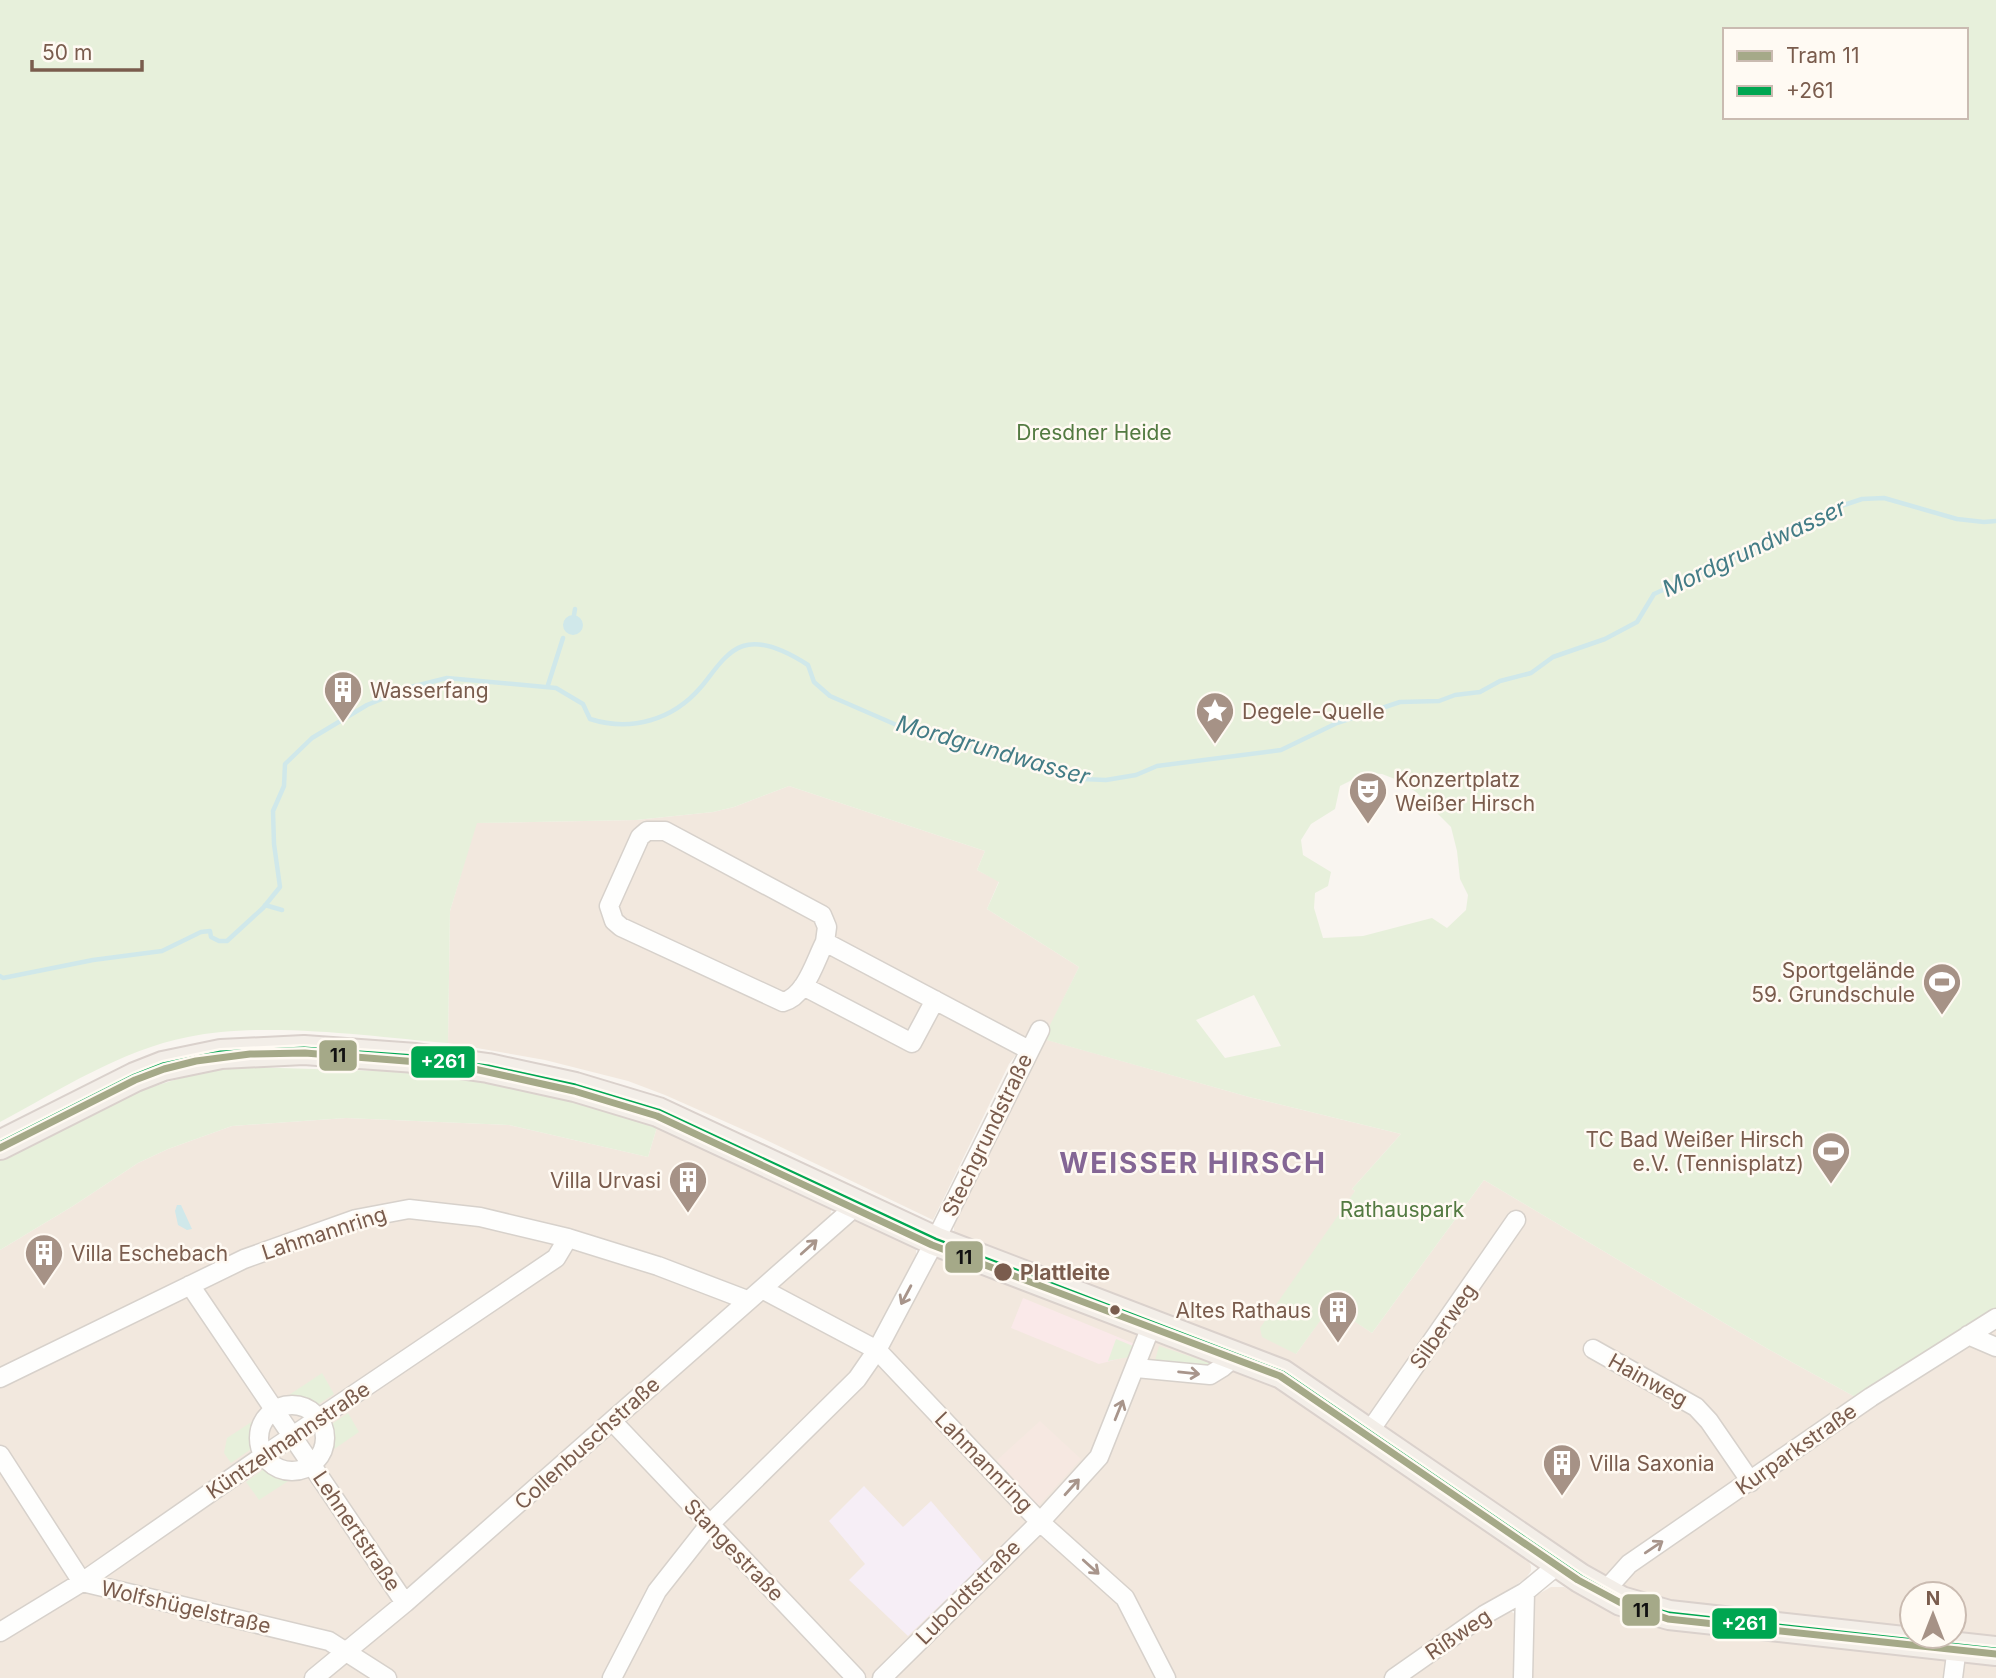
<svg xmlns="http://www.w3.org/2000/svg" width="1996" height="1678" viewBox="0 0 1996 1678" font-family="Inter,sans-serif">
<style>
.residential{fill:#f2e8de}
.commercial{fill:#f6e8e1}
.education{fill:#f6eef6}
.medical{fill:#fae9e9}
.green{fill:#e7f0db;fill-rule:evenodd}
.water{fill:#d0e8ea}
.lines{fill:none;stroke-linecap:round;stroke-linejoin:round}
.stream{stroke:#d0e8ea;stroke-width:4.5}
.minor-casing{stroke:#d7d1cb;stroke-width:21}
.primary-casing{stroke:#dad1cc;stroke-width:32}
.minor{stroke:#fefefd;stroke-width:18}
.primary{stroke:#f3eee8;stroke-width:28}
.bus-1-casing{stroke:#fffaf3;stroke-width:12}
.bus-1{stroke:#00a651;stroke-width:7}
.tram-1-casing{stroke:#fffaf3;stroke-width:12}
.tram-1{stroke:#a5a988;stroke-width:7}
.oneway{stroke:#a8958b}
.stop-dot{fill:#7a5c4d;stroke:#fffaf3;stroke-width:2.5}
.labels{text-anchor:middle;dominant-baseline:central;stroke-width:5;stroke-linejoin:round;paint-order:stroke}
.park-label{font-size:21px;fill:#537a41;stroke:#fffaf3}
.poi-label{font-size:21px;fill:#7a5c4d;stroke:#fffaf3;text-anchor:start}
.street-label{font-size:21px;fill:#7a5c4d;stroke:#fffaf3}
.stop-label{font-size:21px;font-weight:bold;fill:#7a5c4d;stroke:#fffaf3;text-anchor:start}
.water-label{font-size:23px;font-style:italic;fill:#437c86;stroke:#fffaf3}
.district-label{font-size:28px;font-weight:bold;letter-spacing:2px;fill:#846695;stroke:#fffaf3}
.line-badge{stroke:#fffaf3;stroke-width:2.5}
.badge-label{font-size:19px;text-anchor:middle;font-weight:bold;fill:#fff}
.pale-badge-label{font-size:19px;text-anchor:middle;font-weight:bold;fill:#111}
</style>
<rect width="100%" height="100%" fill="#f9f5f0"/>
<path class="residential" d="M 789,786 L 985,851 L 977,870 L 999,881 L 987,909 L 1079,967 L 1044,1039 L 1249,1097 L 1401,1134 L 1352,1189 L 1355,1191 L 1296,1354 L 1331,1305 L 1372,1333 L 1484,1180 L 1768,1349 L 1857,1398 L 1996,1312 L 1996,1639 L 1954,1634 L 1954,1594 L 1912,1594 L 1912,1630 L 1648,1601 L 1605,1578 L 1417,1453 L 1033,1266 L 954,1233 L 954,1225 L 983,1159 L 1031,1035 L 1009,1064 L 933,1220 L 762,1138 L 665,1095 L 628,1081 L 545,1060 L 448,1043 L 450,911 L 476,823 L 636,820 L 713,812 L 734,807 Z
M 346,1118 L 509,1125 L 648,1157 L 657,1127 L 824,1204 L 831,1209 L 830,1220 L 851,1218 L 910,1244 L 916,1248 L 916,1262 L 936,1257 L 1271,1385 L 1295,1396 L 1365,1444 L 1528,1560 L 1531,1566 L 1531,1571 L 1526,1578 L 1473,1615 L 1502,1611 L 1510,1611 L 1517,1615 L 1532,1606 L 1535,1596 L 1551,1587 L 1564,1587 L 1615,1615 L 1641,1624 L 1996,1663 L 1996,1678 L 0,1678 L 0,1250 L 73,1206 L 138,1163 L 168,1149 L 232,1126 Z"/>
<path class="commercial" d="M 1040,1421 L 1081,1459 L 1039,1505 L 1035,1504 L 997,1460 Z"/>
<path class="education" d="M 864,1486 L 903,1527 L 931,1501 L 984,1563 L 908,1636 L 849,1580 L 865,1564 L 829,1521 Z"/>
<path class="medical" d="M 1023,1298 L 1135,1344 L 1130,1356 L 1099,1364 L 1011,1328 Z"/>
<path class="green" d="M 0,0 L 1996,0 L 1996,1312 L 1857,1398 L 1768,1349 L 1484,1180 L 1372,1333 L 1331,1306 L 1296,1354 L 1262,1337 L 1260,1328 L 1355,1191 L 1352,1189 L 1401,1134 L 1249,1097 L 1043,1039 L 1079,967 L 987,909 L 999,882 L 977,870 L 985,851 L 789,786 L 734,807 L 713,812 L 636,820 L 477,823 L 450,911 L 448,1043 C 368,1036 266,1021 188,1037 C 121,1050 60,1090 0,1122 ZM 1725,30 L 1966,30 L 1966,117 L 1725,117 ZM 1366,773 L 1382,774 L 1400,781 L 1416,792 L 1451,827 L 1457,851 L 1460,879 L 1468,895 L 1466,910 L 1447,928 L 1432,918 L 1363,936 L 1323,938 L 1314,908 L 1315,893 L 1328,886 L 1331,872 L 1303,855 L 1301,840 L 1311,824 L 1335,809 L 1340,786 ZM 1254,995 L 1281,1046 L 1225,1058 L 1196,1020 Z
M 248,1067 L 416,1072 L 454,1076 L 573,1101 L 657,1127 L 648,1157 L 509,1125 L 346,1118 L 232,1126 L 168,1149 L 138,1163 L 73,1206 L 0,1250 L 0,1161 L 139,1091 L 200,1072 Z
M 1116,1339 L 1133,1346 L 1129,1357 L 1108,1361 Z
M 1159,1346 L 1210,1363 L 1211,1366 L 1154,1364 Z
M 322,1373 L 334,1394 L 313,1408 L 298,1402 L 285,1402 L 283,1399 Z
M 348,1413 L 359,1432 L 324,1456 L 327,1447 L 326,1428 Z
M 262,1415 L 256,1435 L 257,1445 L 231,1463 L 224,1453 L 227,1438 Z
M 268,1466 L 275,1471 L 299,1474 L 259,1500 L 246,1482 Z"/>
<path class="water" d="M563 625a10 10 0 1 1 20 0a10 10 0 1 1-20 0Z
M 177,1205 L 181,1205 L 192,1229 L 187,1230 L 178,1225 L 175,1211 Z"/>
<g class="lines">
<path class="stream" d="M 574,615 L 575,609
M 548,685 L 563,638
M 265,905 L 282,910
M 0,976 L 3,978 L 93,960 L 162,951 L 201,932 L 210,931 L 211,937 L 219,941 L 227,941 L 263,908 L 280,887 L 274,844 L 273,811 L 284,786 L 285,764 L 312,738 L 367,705 L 411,687 L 447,678 L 556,688 L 583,704 L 590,719 C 631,732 673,720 701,687 C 713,673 725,652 743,646 C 764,639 791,654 808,665 L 814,682 L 830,696 L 915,733 L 1003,755 L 1082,779 L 1106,780 L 1136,775 L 1157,766 L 1281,750 L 1337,723 L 1400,702 L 1439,701 L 1455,695 L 1480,692 L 1500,681 L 1531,673 L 1553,657 L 1605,639 L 1637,622 L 1654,594 L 1724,562 L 1785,539 L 1802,528 L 1822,520 L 1838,507 L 1862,499 L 1884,498 L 1957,519 L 1984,522 L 1996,521"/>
<g class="minor-casing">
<path id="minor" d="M 825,942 C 815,961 806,996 783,1002 L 621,927 L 614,921 L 609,906 L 640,837 L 647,831 L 665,831 L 822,915 L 827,927 L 825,942 L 1029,1050
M 803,986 L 912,1043 L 935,1000
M 190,1285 L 405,1603
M 762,1289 L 877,1350 L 1040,1522 L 1125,1598 L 1166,1678
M 1968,1335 L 1996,1347
M 1593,1349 L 1696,1407 L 1709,1421 L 1751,1482
M 1136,1368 L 1210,1375 L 1223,1367 L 1236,1356
M 0,1378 L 244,1259 L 356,1219 L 409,1209 L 480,1217 L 568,1238 L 658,1266 L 747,1300
M259 1438a33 33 0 1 1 66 0a33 33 0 1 1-66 0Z
M 612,1421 L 856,1678
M 1369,1432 L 1516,1220
M 0,1455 L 82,1582 L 329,1641 L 387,1678
M 1604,1592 L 1629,1564 L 1871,1397 L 1996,1318
M 0,1632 L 82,1582 L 263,1456 L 556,1258 L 568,1238
M 314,1678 L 405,1603 L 857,1205
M 612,1678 L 657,1591 L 709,1525 L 857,1379 L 877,1350 L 937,1237 L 1040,1030
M 882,1678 L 1040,1522 L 1099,1457 L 1152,1324
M 1394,1678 L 1484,1615 L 1525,1592
M 1523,1678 L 1525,1592 L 1560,1563
M 1953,1678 L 1957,1647"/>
</g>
<g class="primary-casing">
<path id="primary" d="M 0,1145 L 135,1077 L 163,1066 L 221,1054 L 304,1050 L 416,1058 L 488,1068 L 575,1087 L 658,1112 L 935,1241 L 1282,1374 L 1580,1578 L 1621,1601 L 1669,1615 L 1996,1651"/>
</g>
<use href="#minor" class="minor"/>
<use href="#primary" class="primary"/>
<g class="bus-1-casing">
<path id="bus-1" d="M 0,1145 L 135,1077 L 163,1066 L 221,1054 L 304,1050 L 416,1058 L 488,1068 L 575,1087 L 658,1112 L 935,1241 L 1282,1374 L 1580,1578 L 1621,1601 L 1669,1615 L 1996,1651"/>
</g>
<use href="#bus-1" class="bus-1"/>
<g class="tram-1-casing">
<path id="tram-1" d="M 0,1148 L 135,1080 L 164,1069 L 196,1061 L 250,1054 L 305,1053 L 456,1065 L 574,1091 L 657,1116 L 932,1245 L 1280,1376 L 1578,1580 L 1621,1603 L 1668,1619 L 1996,1654"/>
</g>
<use href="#tram-1" class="tram-1"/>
</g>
<defs><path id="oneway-shaft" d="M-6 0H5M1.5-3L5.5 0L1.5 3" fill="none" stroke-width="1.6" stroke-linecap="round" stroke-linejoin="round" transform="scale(1.75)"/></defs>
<g class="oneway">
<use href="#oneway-shaft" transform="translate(809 1247) rotate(-42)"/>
<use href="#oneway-shaft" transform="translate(906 1295) rotate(118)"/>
<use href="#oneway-shaft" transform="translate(1189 1373) rotate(6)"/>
<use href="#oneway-shaft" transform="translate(1119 1410) rotate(-68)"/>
<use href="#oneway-shaft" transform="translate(1072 1487) rotate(-48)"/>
<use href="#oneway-shaft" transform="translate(1654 1547) rotate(-34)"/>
<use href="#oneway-shaft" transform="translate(1091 1567) rotate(42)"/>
</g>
<defs>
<g id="building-pin" transform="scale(2.0125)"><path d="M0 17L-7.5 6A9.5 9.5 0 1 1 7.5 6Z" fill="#a69286" stroke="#fffaf3"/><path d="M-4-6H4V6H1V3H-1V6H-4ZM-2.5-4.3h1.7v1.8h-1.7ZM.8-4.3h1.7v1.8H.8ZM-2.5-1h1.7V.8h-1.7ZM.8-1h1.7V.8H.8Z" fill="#fff"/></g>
<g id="sight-pin" transform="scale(2.0125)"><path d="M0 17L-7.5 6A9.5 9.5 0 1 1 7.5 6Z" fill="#a69286" stroke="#fffaf3"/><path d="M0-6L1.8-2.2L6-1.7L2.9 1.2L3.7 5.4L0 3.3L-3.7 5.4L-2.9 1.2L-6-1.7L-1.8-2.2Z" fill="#fff"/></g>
<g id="theatre-pin" transform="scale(2.0125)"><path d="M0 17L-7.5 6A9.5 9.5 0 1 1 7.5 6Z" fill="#a69286" stroke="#fffaf3"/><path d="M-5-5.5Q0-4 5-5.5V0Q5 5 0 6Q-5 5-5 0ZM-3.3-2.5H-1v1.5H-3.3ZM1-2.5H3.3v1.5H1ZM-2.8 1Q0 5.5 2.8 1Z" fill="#fff"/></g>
<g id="stadium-pin" transform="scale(2.0125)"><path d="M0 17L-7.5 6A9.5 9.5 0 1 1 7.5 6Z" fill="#a69286" stroke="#fffaf3"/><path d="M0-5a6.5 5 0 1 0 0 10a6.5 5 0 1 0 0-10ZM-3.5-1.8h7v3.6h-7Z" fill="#fff"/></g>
</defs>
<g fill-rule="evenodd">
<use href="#building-pin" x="343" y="690"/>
<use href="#sight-pin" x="1215" y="711"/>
<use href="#theatre-pin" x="1368" y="791"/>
<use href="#stadium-pin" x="1942" y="982"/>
<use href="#stadium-pin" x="1831" y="1151"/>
<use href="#building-pin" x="688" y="1180"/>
<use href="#building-pin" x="44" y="1253"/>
<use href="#building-pin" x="1338" y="1310"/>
<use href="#building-pin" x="1562" y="1463"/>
</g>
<g class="stop-dot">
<circle cx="1003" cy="1272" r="10"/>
<circle cx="1115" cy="1310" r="6"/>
</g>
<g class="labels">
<g class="park-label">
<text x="1094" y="432">Dresdner Heide</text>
<text x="1402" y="1209">Rathauspark</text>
</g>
<g class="poi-label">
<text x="370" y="690">Wasserfang</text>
<text x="1242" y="711">Degele-Quelle</text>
<text x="1395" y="779">Konzertplatz<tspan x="1395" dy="24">Weißer Hirsch</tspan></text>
<text x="1915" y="970" text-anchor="end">Sportgelände<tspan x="1915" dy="24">59. Grundschule</tspan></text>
<text x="1804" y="1139" text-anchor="end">TC Bad Weißer Hirsch<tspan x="1804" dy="24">e.V. (Tennisplatz)</tspan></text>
<text x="661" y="1180" text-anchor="end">Villa Urvasi</text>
<text x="71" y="1253">Villa Eschebach</text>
<text x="1311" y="1310" text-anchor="end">Altes Rathaus</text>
<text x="1589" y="1463">Villa Saxonia</text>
</g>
<g class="street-label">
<text transform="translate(987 1135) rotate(-64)">Stechgrundstraße</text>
<text transform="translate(324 1233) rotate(-18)">Lahmannring</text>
<text transform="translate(1443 1326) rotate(-55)">Silberweg</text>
<text transform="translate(1648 1380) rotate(29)">Hainweg</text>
<text transform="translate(288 1440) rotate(-34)">Küntzelmannstraße</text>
<text transform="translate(587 1443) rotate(-42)">Collenbuschstraße</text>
<text transform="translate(1796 1449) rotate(-35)">Kurparkstraße</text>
<text transform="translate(984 1462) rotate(46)">Lahmannring</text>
<text transform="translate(357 1531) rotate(56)">Lehnertstraße</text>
<text transform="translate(734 1550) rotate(46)">Stangestraße</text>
<text transform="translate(968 1592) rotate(-45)">Luboldtstraße</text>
<text transform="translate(186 1607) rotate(13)">Wolfshügelstraße</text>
<text transform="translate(1458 1634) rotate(-34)">Rißweg</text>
</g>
<g class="stop-label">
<text x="1020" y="1272">Plattleite</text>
</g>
<g class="water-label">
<text transform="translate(1754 548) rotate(-25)">Mordgrundwasser</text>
<text transform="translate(993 750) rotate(16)">Mordgrundwasser</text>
</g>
<g class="district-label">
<text x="1193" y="1163">WEISSER HIRSCH</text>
</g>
</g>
<g class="line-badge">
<rect x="318" y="1039" width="40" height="33" rx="7" fill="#a5a988"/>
<rect x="410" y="1045" width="66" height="34" rx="7" fill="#00a651"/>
<rect x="944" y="1240" width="40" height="34" rx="7" fill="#a5a988"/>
<rect x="1621" y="1593" width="40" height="34" rx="7" fill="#a5a988"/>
<rect x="1711" y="1607" width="67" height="33" rx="7" fill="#00a651"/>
</g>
<g class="badge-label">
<text x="443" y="1068">+261</text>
<text x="1744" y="1630">+261</text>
</g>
<g class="pale-badge-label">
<text x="338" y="1062">11</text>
<text x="964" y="1264">11</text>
<text x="1641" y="1617">11</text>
</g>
<rect x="1723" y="28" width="245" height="91" fill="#fffaf3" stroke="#cabbb1" stroke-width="2"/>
<rect x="1737" y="51" width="35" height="10" fill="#a5a988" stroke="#cabbb1" stroke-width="2"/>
<text x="1786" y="63" font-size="21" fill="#7a5c4d">Tram 11</text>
<rect x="1737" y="86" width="35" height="10" fill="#00a651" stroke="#cabbb1" stroke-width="2"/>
<text x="1786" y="98" font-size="21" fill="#7a5c4d">+261</text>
<g transform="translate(1933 1615)"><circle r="33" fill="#fffaf3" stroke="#cabbb1" stroke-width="2"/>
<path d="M0-5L12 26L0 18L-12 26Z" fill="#a69286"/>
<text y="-10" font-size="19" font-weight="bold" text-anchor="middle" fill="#7a5c4d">N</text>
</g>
<path d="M32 60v10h110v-10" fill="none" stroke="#7a5c4d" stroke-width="3.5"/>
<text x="42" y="60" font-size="21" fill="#7a5c4d" stroke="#fffaf3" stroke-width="5" paint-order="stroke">50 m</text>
</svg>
